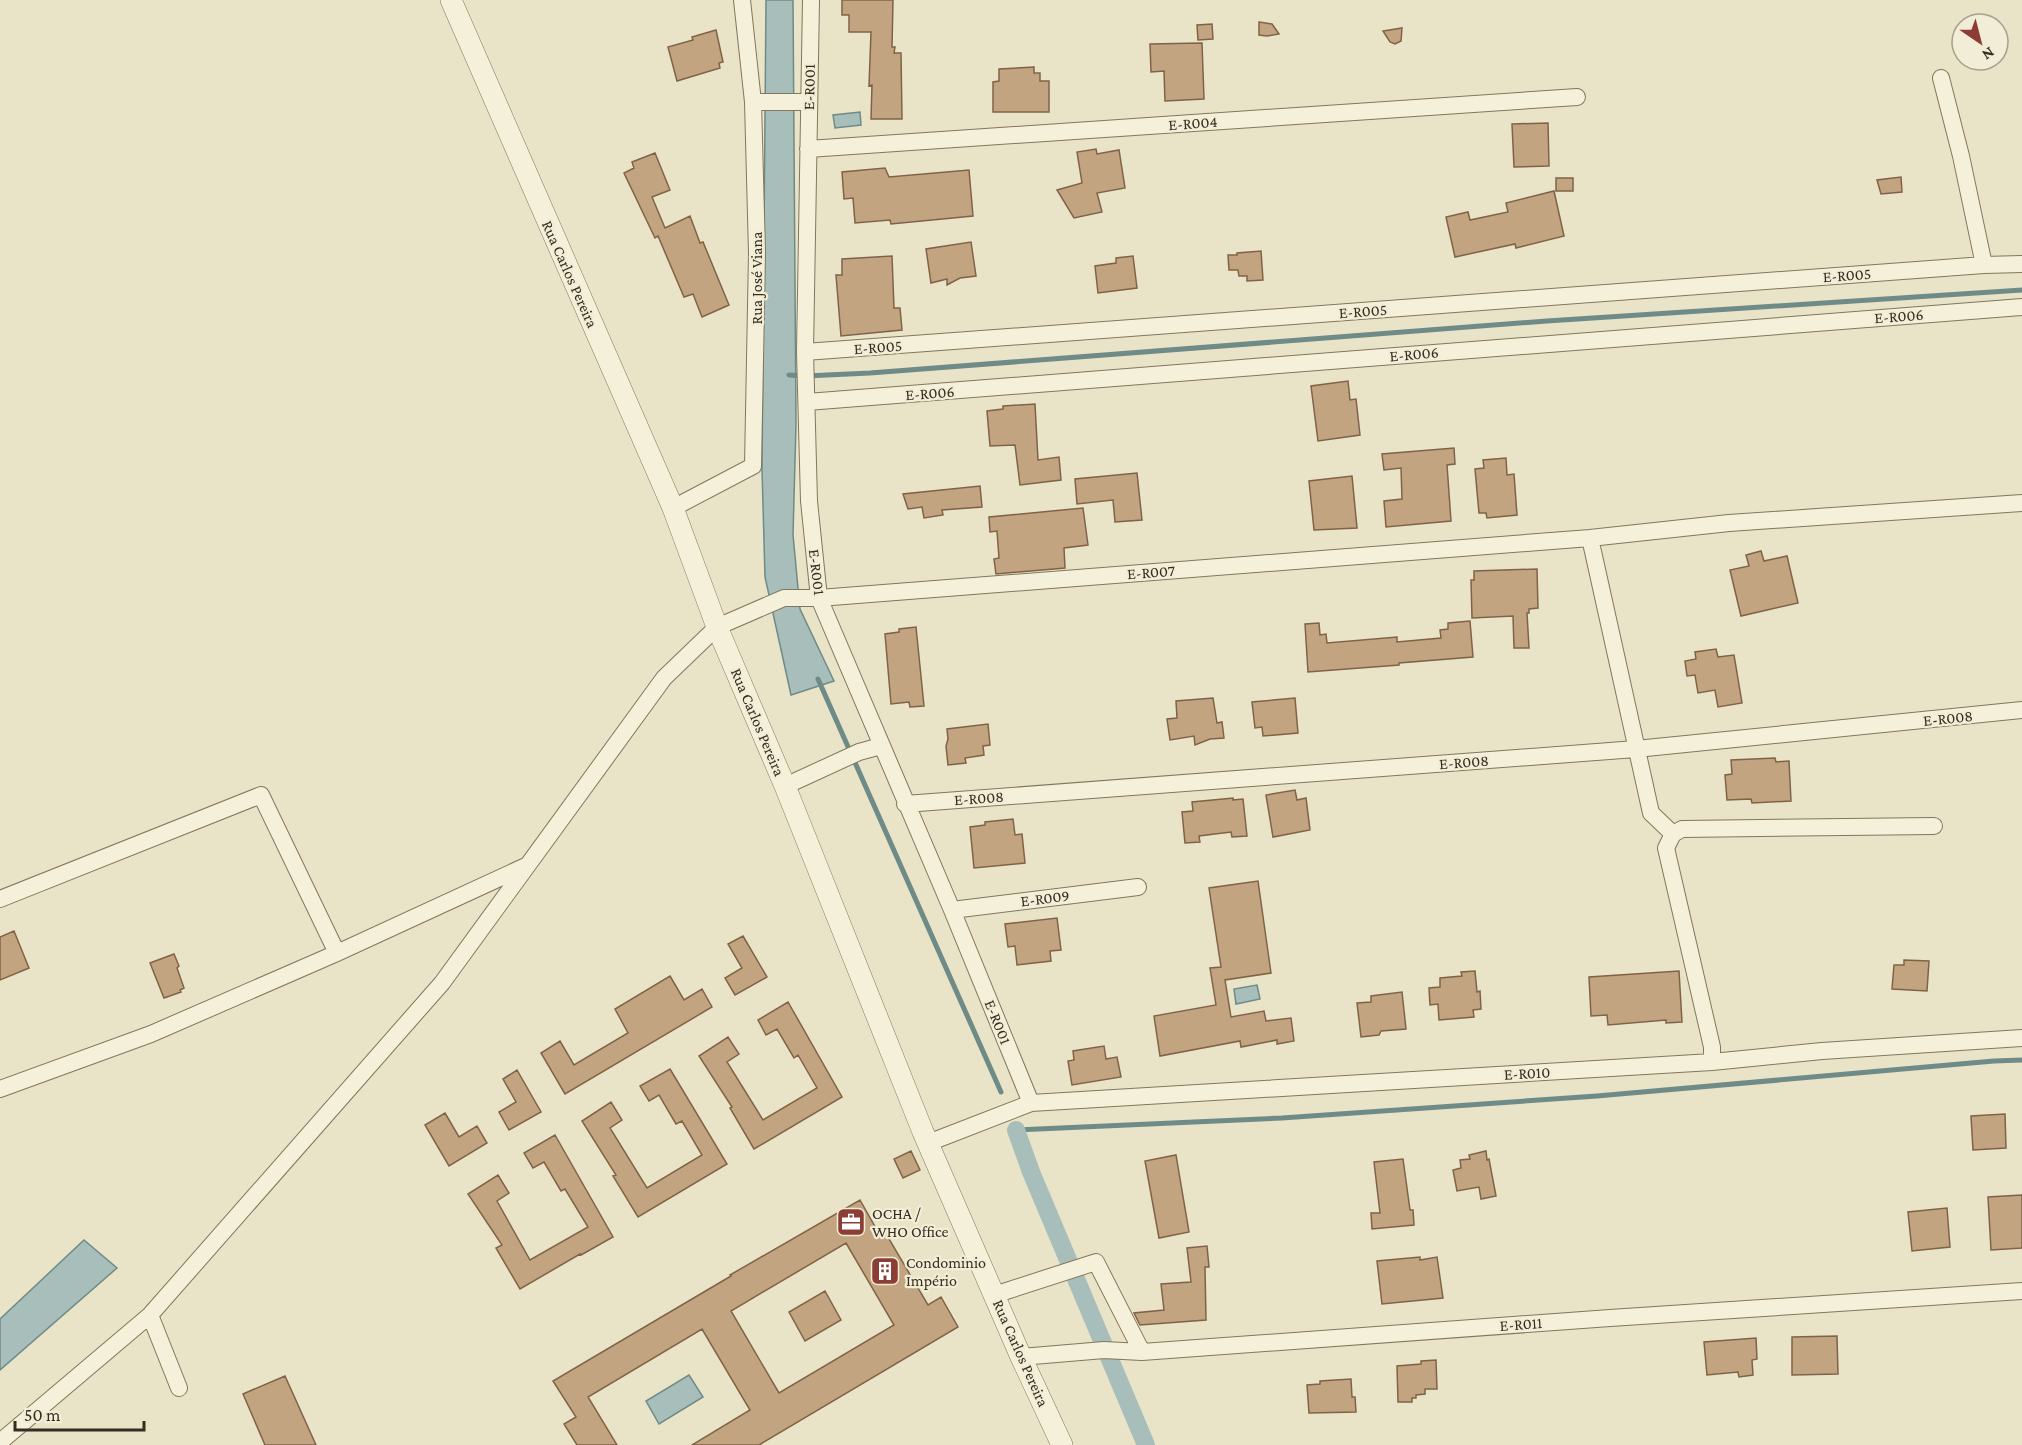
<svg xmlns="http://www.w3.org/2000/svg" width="2022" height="1445" viewBox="0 0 2022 1445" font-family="'Crimson Pro',serif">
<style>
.water{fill:#a8beba;stroke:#6f8b87;stroke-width:1.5}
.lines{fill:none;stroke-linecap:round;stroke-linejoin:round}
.stream{stroke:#6f8b87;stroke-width:5}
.canal{stroke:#a8beba;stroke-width:18}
.building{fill:#c3a481;stroke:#806347;stroke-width:1.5;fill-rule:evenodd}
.minor-casing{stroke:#83765e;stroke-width:18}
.tertiary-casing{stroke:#83765e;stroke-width:22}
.minor{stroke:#f5f0d9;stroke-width:16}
.tertiary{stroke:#f5f0d9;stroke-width:21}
.labels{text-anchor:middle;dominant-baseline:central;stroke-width:4.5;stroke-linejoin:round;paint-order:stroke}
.street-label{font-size:16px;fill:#352d20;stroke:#f2edd6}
.poi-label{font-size:16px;fill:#352d20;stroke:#f2edd6;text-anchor:start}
</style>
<rect width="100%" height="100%" fill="#e9e3c7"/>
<path class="water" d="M 766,0 L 793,0 L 796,424 L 793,535 L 800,609 L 834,681 L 791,695 L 765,577 L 762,469 Z
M 860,112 L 861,125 L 835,128 L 833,115 Z
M 1257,985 L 1260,999 L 1236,1004 L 1234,989 Z
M 84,1240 L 117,1268 L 0,1370 L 0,1319 Z
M 689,1375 L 703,1397 L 659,1424 L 646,1401 Z"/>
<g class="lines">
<path class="stream" d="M 789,375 L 806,376 L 870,373 L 1547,321 L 2022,290
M 818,679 L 1001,1092
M 1016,1130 L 1282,1118 L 1597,1096 L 1994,1061 L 2022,1060"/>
<path class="canal" d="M 1016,1130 L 1031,1172 L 1146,1445"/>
</g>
<path class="building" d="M 842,0 L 893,0 L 892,47 L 895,47 L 894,53 L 901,53 L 902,119 L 871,119 L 872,85 L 869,86 L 871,32 L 849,32 L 849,15 L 842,15 Z
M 1259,22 L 1272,24 L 1279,34 L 1267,36 L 1259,35 Z
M 1212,24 L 1213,39 L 1198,40 L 1197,25 Z
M 1402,28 L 1401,41 L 1395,44 L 1390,42 L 1383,31 Z
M 716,30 L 723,62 L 719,63 L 720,68 L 677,81 L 668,47 L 693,40 L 692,37 Z
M 1202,43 L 1204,99 L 1165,101 L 1164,71 L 1151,72 L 1150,44 Z
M 1034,67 L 1034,73 L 1040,73 L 1040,81 L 1049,81 L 1049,112 L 993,112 L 993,82 L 999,81 L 999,69 Z
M 1548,123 L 1549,166 L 1514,167 L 1512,124 Z
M 1096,149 L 1097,154 L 1119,150 L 1125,188 L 1097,193 L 1102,212 L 1074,218 L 1057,190 L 1082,183 L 1077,152 Z
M 655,153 L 670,190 L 652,197 L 665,228 L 690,216 L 700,243 L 703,242 L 729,305 L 702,317 L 693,294 L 684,297 L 658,236 L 655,238 L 624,173 L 634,168 L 632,162 Z
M 885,168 L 889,177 L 969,170 L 973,216 L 891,224 L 890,220 L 855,223 L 853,198 L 844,199 L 842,172 Z
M 1901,177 L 1902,192 L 1881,194 L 1877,180 Z
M 1556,178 L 1573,178 L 1573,191 L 1556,191 Z
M 1554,191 L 1564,236 L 1516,248 L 1515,244 L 1455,257 L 1446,217 L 1468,212 L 1470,220 L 1508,212 L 1506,203 Z
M 971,242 L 976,276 L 960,278 L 947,285 L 947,279 L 931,283 L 926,249 Z
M 1261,251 L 1263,280 L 1247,281 L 1247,276 L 1239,276 L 1238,270 L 1229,270 L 1228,255 L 1237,255 L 1237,253 Z
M 892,256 L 894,308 L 900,308 L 902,330 L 841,336 L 836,275 L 842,275 L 842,259 Z
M 1133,256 L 1137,288 L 1098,293 L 1095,266 L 1116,263 L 1116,258 Z
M 1348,381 L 1350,400 L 1356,399 L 1360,435 L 1318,441 L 1311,386 Z
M 1035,404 L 1038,460 L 1059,457 L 1061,480 L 1020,485 L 1015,445 L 990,446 L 987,411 L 1003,409 L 1003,406 Z
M 1454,448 L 1455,464 L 1447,465 L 1451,521 L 1386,527 L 1384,501 L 1402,499 L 1401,468 L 1384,470 L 1382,454 Z
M 1506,458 L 1507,475 L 1514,474 L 1517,515 L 1487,518 L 1486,513 L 1479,513 L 1475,469 L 1484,468 L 1483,460 Z
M 1137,473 L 1142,520 L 1115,522 L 1113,500 L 1077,504 L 1075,479 Z
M 1352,476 L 1357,528 L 1314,530 L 1309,481 Z
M 980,486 L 982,507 L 942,510 L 943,515 L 924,518 L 922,507 L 908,509 L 903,494 Z
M 1083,508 L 1088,545 L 1064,548 L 1065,568 L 996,574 L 994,559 L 999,558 L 997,531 L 990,532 L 989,517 Z
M 1761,551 L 1764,561 L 1787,556 L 1798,603 L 1741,616 L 1730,570 L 1749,566 L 1746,555 Z
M 1537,569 L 1538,608 L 1529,609 L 1529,613 L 1527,613 L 1529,648 L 1514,648 L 1513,616 L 1472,618 L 1471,580 L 1474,580 L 1474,571 Z
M 1470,621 L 1473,657 L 1399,663 L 1399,665 L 1308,672 L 1305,624 L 1319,623 L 1320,635 L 1326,634 L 1327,643 L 1397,637 L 1397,642 L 1441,638 L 1440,630 L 1448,629 L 1448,623 Z
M 916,627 L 924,706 L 910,707 L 909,702 L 891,704 L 885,634 L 899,632 L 899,629 Z
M 1716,649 L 1718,657 L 1734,655 L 1742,703 L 1718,707 L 1715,690 L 1698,693 L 1695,675 L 1687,676 L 1685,661 L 1696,659 L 1695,652 Z
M 1213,698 L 1217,723 L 1222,722 L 1224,738 L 1210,739 L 1195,745 L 1194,736 L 1170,740 L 1167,719 L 1177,718 L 1176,701 Z
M 1295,698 L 1298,733 L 1263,736 L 1262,727 L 1255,728 L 1252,702 Z
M 988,724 L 990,745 L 983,746 L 984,755 L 965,758 L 966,763 L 948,765 L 946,746 L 948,739 L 947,729 Z
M 1775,758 L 1776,762 L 1789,761 L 1791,801 L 1752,803 L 1751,799 L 1727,800 L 1725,775 L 1732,774 L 1731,760 Z
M 1295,790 L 1297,800 L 1306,798 L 1310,830 L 1273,837 L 1266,795 Z
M 1233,798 L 1233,800 L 1243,799 L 1247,836 L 1232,837 L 1231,832 L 1199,836 L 1200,842 L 1185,843 L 1182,812 L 1193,811 L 1192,802 Z
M 1013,819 L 1015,835 L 1022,834 L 1025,863 L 974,868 L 970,827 L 985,825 L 985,822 Z
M 1258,881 L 1271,973 L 1225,980 L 1231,1017 L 1264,1011 L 1266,1021 L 1291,1018 L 1294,1041 L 1277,1044 L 1277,1040 L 1241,1047 L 1240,1041 L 1160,1056 L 1154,1016 L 1216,1005 L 1210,968 L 1221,967 L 1209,888 Z
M 1057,918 L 1061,950 L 1050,951 L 1051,961 L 1017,965 L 1015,946 L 1008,947 L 1005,924 Z
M 14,931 L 29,968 L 0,980 L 0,937 Z
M 743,936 L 767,977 L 735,995 L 725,978 L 742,968 L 728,944 Z
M 174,954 L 179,966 L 177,968 L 184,988 L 180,990 L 181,992 L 164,998 L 150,963 Z
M 1904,960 L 1929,961 L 1927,991 L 1892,989 L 1894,965 L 1904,965 Z
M 1475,971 L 1477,992 L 1480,991 L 1481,1009 L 1473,1010 L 1474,1017 L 1439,1020 L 1438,1004 L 1430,1005 L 1429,988 L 1440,987 L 1440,978 L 1462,976 L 1461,972 Z
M 1679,971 L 1682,1022 L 1666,1023 L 1666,1020 L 1608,1025 L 1607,1015 L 1591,1016 L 1589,977 Z
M 670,976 L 684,1000 L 702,989 L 712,1007 L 565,1094 L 541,1053 L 560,1041 L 574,1065 L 628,1033 L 615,1009 Z
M 1402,992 L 1406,1029 L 1381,1031 L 1379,1035 L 1361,1037 L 1357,1003 L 1371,1002 L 1371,996 Z
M 788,1002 L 842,1097 L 754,1149 L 730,1108 L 732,1107 L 699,1056 L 728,1037 L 739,1054 L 727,1062 L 763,1120 L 817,1088 L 798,1055 L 794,1058 L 777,1029 L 766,1035 L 758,1020 Z
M 1104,1046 L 1106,1059 L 1117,1057 L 1121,1077 L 1072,1085 L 1068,1061 L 1074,1060 L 1073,1051 Z
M 670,1069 L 727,1164 L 638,1217 L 613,1176 L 616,1175 L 582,1121 L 611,1102 L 622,1120 L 610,1128 L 647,1188 L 702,1155 L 682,1121 L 676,1124 L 659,1095 L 649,1101 L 640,1086 Z
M 517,1070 L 541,1112 L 509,1130 L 499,1112 L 516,1102 L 503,1079 Z
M 445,1113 L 459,1137 L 477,1126 L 487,1143 L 449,1166 L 425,1125 Z
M 2005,1114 L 2006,1148 L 1973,1150 L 1971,1116 Z
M 555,1135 L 613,1237 L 581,1255 L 580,1254 L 520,1289 L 496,1248 L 502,1245 L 468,1194 L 498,1175 L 509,1193 L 497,1201 L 530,1260 L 588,1227 L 565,1189 L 561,1191 L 544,1162 L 533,1168 L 524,1153 Z
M 911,1151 L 920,1170 L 903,1178 L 894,1159 Z
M 1486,1151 L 1487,1160 L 1489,1159 L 1496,1196 L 1481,1199 L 1479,1187 L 1457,1191 L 1453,1170 L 1461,1168 L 1460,1160 L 1470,1159 L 1469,1155 Z
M 1176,1155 L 1189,1232 L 1159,1238 L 1145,1161 Z
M 1403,1159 L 1410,1210 L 1413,1210 L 1414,1225 L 1372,1229 L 1371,1213 L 1380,1213 L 1374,1162 Z
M 2022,1195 L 2022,1248 L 1991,1250 L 1988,1197 Z
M 860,1200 L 877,1230 L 882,1227 L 928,1305 L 941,1297 L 958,1327 L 759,1445 L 692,1445 L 750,1410 L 702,1329 L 588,1397 L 617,1445 L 577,1445 L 564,1424 L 576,1417 L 553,1381 L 731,1276 L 730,1275 ZM 846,1243 L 894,1325 L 779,1393 L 731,1311 Z
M 1947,1208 L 1950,1247 L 1912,1251 L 1908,1212 Z
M 1207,1246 L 1209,1267 L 1205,1267 L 1206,1320 L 1140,1325 L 1134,1313 L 1164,1310 L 1161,1284 L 1191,1282 L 1187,1248 Z
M 1420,1257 L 1420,1260 L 1437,1257 L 1443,1298 L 1382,1304 L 1377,1261 Z
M 825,1291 L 841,1320 L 805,1341 L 789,1312 Z
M 1837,1336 L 1838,1374 L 1792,1375 L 1792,1337 Z
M 1756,1338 L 1757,1359 L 1752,1360 L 1753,1375 L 1739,1377 L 1738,1372 L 1707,1375 L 1704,1342 Z
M 1436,1360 L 1437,1389 L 1425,1389 L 1425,1394 L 1416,1395 L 1416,1398 L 1412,1398 L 1412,1402 L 1398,1402 L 1397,1366 L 1421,1364 L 1421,1361 Z
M 285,1376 L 316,1445 L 265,1445 L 243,1394 Z
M 1351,1379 L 1352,1397 L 1355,1397 L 1356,1412 L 1309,1413 L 1307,1385 L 1320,1384 L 1320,1381 Z"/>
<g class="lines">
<g class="minor-casing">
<path id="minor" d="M 811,0 L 805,352 L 809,501 L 819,598 L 952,910 L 1031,1103
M 1941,78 L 1961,156 L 1984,265
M 753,102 L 809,102
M 808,149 L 1577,97
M 805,352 L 1984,265 L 2022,264
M 807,402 L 2022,307
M 673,508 L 753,466 L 757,253 L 753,102 L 742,0
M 1590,538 L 1651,813 L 1673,834
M 785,786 L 859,752 L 881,746
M 905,804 L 1636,749 L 2022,710
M 0,899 L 261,795 L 337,953
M 952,910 L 1138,887
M 1712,1062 L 1712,1047 L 1666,848 L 1673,834 L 1682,829 L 1934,826
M 0,1089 L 151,1034 L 337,953 L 528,865
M 928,1143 L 1031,1103 L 1712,1062 L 1822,1051 L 2022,1038
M 994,1295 L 1096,1262 L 1142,1352
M 150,1315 L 179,1388
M 1021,1357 L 1104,1350 L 1142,1352 L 1610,1318 L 2022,1291
M 0,1442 L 150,1315 L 442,983 L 664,678 L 717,627 L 784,598 L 819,598 L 1590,538 L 1729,523 L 2022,503"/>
</g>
<g class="tertiary-casing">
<path id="tertiary" d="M 451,0 L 673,508 L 717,627 L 785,786 L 923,1132 L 1021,1357 L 1062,1445"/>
</g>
<use href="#minor" class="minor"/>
<use href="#tertiary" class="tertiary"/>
</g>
<defs>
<g id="office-square" transform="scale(1.5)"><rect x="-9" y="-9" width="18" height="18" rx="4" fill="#8c3d35" stroke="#f2edd6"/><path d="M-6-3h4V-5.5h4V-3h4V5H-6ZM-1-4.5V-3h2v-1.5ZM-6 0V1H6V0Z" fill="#fff"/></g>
<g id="building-square" transform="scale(1.5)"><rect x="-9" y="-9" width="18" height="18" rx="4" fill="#8c3d35" stroke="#f2edd6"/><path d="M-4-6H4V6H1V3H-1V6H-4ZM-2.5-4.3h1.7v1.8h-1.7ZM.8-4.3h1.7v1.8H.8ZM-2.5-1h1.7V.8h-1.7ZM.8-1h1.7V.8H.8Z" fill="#fff"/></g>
</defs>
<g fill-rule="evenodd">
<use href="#office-square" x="851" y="1222"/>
<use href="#building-square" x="885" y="1271"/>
</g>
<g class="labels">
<g class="street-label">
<text transform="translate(809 87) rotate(-89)">E-R001</text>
<text transform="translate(1193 123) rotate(-4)">E-R004</text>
<text transform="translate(570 274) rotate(66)">Rua Carlos Pereira</text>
<text transform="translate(1847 275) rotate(-4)">E-R005</text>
<text transform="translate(756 278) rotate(-90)">Rua José Viana</text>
<text transform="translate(1363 311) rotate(-4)">E-R005</text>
<text transform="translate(1899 316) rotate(-4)">E-R006</text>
<text transform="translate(878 347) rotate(-4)">E-R005</text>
<text transform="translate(1414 354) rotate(-5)">E-R006</text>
<text transform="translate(930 393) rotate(-4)">E-R006</text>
<text transform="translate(817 572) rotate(83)">E-R001</text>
<text transform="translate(1151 572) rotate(-4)">E-R007</text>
<text transform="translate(1948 718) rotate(-6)">E-R008</text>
<text transform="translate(758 722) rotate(67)">Rua Carlos Pereira</text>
<text transform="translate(1464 762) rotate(-4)">E-R008</text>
<text transform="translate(979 798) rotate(-4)">E-R008</text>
<text transform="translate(1045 898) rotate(-7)">E-R009</text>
<text transform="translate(998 1022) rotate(68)">E-R001</text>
<text transform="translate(1527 1073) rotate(-3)">E-R010</text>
<text transform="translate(1521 1324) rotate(-4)">E-R011</text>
<text transform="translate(1021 1353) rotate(66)">Rua Carlos Pereira</text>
</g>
<g class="poi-label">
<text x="872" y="1213">OCHA /<tspan x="872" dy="18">WHO Office</tspan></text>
<text x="906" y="1262">Condominio<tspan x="906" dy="18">Império</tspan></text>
</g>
</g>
<g transform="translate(1980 42) rotate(145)"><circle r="28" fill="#f2edd6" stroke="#a6a08d" stroke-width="1.5"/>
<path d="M0-4.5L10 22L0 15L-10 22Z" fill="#8c3d35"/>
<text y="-9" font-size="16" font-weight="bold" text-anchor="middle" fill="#352d20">N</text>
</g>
<path d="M15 1421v9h129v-9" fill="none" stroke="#352d20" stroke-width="3"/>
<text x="24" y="1421" font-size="18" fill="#352d20" stroke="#f2edd6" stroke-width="4.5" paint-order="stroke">50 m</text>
</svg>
